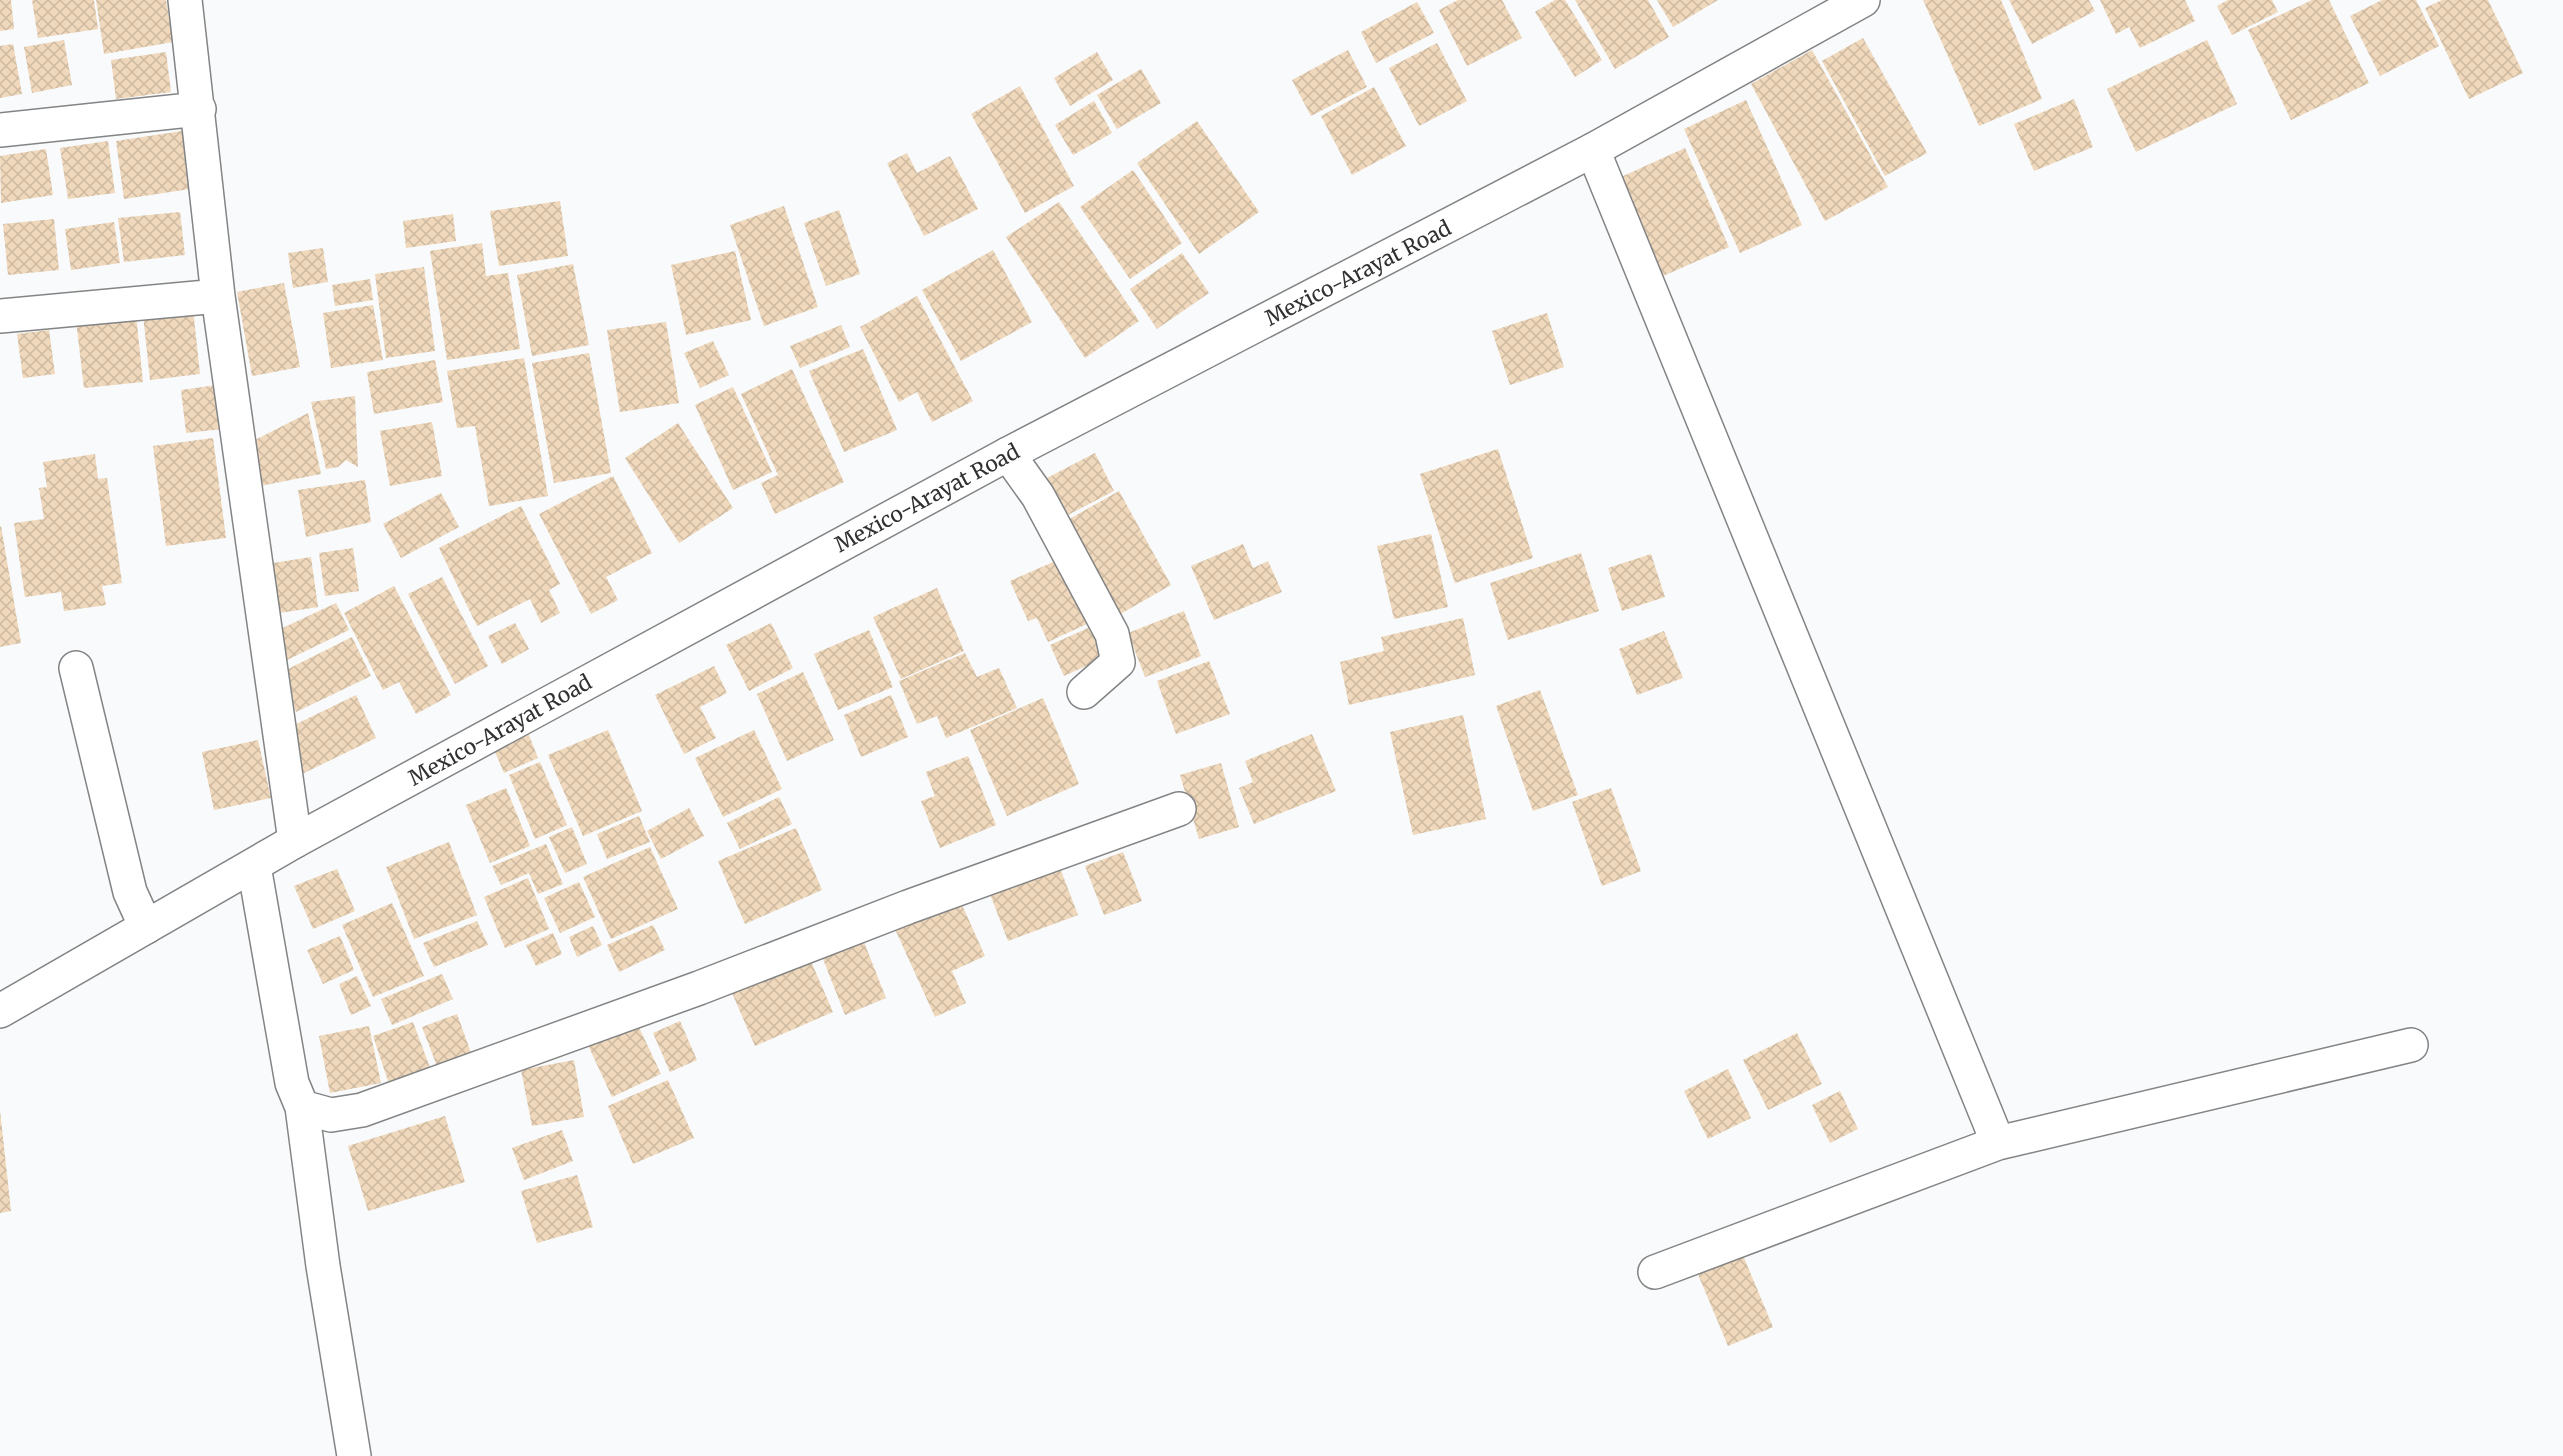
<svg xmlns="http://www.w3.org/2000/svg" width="2563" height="1456" viewBox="0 0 2563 1456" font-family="Merriweather,serif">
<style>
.building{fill:url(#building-cross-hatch)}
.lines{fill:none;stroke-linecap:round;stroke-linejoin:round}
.minor-casing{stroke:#838485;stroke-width:36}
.major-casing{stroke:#838485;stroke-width:36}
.minor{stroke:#fff;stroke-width:33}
.major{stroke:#fff;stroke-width:33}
.labels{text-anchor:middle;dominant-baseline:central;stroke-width:5;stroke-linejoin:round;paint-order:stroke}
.street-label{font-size:21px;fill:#303131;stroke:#fff}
</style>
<defs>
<pattern id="building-cross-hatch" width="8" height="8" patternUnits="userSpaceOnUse" patternTransform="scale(1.5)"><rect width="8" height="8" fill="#efd8bb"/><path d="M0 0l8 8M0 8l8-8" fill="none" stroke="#cdbaa1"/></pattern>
</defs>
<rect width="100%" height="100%" fill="#f9fafb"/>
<path class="building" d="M 0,0 L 11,0 L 14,29 L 0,31 Z
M 32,0 L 94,0 L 98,29 L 38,38 Z
M 96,0 L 166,0 L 173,42 L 104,54 Z
M 1458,0 L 1502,0 L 1522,38 L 1467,66 L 1439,10 Z
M 1555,0 L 1565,0 L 1602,60 L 1575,77 L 1535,12 Z
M 1575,0 L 1648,0 L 1669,37 L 1615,69 Z
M 1657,0 L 1718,0 L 1673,27 Z
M 1923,0 L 2001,0 L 2042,99 L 1979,126 Z
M 2009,0 L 2089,0 L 2095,11 L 2032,44 Z
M 2100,0 L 2185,0 L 2195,21 L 2140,48 L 2129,27 L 2116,34 Z
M 2228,0 L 2272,0 L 2278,12 L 2232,35 L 2217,6 Z
M 2312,0 L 2329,0 L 2369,83 L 2291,120 L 2248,30 Z
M 2382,0 L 2416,0 L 2439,46 L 2380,76 L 2350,16 Z
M 2442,0 L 2488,0 L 2523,73 L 2469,99 L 2425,8 Z
M 1417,2 L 1434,33 L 1376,63 L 1361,32 Z
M 1863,38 L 1927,153 L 1885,176 L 1822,61 Z
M 64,40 L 72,85 L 32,93 L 24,47 Z
M 2207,40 L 2237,104 L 2136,152 L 2107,89 Z
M 1437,43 L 1467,101 L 1419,126 L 1389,68 Z
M 13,44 L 22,94 L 0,98 L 0,46 Z
M 1348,50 L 1367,87 L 1311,116 L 1292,80 Z
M 1812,50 L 1888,187 L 1825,221 L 1751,84 Z
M 166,52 L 171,92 L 116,99 L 111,60 Z
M 1097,52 L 1113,80 L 1070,106 L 1054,78 Z
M 1141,69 L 1161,103 L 1117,129 L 1097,95 Z
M 1020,86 L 1074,186 L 1025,213 L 971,114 Z
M 1374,87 L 1406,146 L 1352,175 L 1321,116 Z
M 2074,99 L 2093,147 L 2034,171 L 2014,124 Z
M 1746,100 L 1802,225 L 1740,253 L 1684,129 Z
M 1094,101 L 1112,133 L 1073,155 L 1055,125 Z
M 1197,121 L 1259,212 L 1199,254 L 1137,163 Z
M 182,131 L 190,189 L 124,199 L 116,141 Z
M 108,141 L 115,193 L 68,199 L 60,148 Z
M 1685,148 L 1729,247 L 1654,280 L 1610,182 Z
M 46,149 L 53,195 L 1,203 L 0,156 Z
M 907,153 L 917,173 L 950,156 L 978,209 L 924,236 L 887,163 Z
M 1133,170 L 1182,243 L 1130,279 L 1080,207 Z
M 560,201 L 568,256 L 499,266 L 490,211 Z
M 1059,202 L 1139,321 L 1085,358 L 1006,237 Z
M 784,206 L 818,307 L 764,326 L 730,225 Z
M 839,210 L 860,274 L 826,286 L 804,223 Z
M 180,212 L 185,255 L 124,262 L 118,218 Z
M 453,214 L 456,241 L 406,248 L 403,221 Z
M 54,219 L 59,270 L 8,275 L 3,224 Z
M 114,222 L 120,263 L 71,270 L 65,229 Z
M 482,243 L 486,276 L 508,273 L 520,349 L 447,360 L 430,251 Z
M 323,248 L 328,282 L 293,288 L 288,253 Z
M 993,250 L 1032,322 L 961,361 L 922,290 Z
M 735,251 L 751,320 L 686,335 L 671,265 Z
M 1182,253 L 1209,293 L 1157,329 L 1130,289 Z
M 573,264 L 589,345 L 532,356 L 517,275 Z
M 424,267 L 435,351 L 386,358 L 375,274 Z
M 370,279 L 373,300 L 335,306 L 332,285 Z
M 284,283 L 300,367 L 252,376 L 237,292 Z
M 917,296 L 973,401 L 932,422 L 917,392 L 899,402 L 860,327 Z
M 373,305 L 383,360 L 331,368 L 323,313 Z
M 193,309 L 200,374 L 150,380 L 143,315 Z
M 1547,313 L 1564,367 L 1510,385 L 1492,331 Z
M 136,314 L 143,382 L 84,388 L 76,321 Z
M 666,322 L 679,403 L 620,412 L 607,330 Z
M 841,325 L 850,347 L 800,368 L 790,346 Z
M 49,330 L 55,374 L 23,378 L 17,334 Z
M 713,341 L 729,375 L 700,388 L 684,353 Z
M 863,349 L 897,430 L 844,452 L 809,371 Z
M 589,353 L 611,473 L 554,483 L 532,363 Z
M 524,358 L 548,496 L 489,506 L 475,426 L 457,428 L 447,371 Z
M 435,360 L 443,402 L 374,414 L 367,372 Z
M 792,369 L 844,482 L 775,514 L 761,483 L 778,475 L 741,394 Z
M 217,385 L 223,429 L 186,433 L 181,390 Z
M 733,387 L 772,472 L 733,490 L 695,405 Z
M 355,396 L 358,467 L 346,460 L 338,467 L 326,469 L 311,402 Z
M 308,413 L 321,474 L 260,486 L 255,440 Z
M 432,422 L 442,476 L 390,486 L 380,431 Z
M 678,423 L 733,508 L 679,543 L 625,458 Z
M 213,438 L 226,538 L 166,546 L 153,446 Z
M 1498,449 L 1533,558 L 1455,583 L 1420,474 Z
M 1095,453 L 1114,491 L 1066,516 L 1047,478 Z
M 95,454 L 98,479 L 107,478 L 122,583 L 102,586 L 106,605 L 64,611 L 61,592 L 25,597 L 14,523 L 44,519 L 39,488 L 47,487 L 43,462 Z
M 613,476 L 652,553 L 606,577 L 618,600 L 591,614 L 539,514 Z
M 365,480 L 371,522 L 306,537 L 298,490 Z
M 1119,491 L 1171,585 L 1117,616 L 1064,522 Z
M 441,493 L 459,527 L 401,558 L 383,524 Z
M 521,506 L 560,584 L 549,590 L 560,613 L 541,623 L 530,599 L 477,626 L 439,548 Z
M 1,526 L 21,643 L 0,647 L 0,527 Z
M 1431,534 L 1448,607 L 1394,619 L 1377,546 Z
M 1243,544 L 1253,568 L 1268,561 L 1282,592 L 1214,620 L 1191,566 Z
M 353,548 L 359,591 L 325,596 L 319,553 Z
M 1581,553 L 1599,611 L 1508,640 L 1490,583 Z
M 1651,554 L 1665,597 L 1622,611 L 1608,568 Z
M 311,557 L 318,607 L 280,613 L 273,563 Z
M 1060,559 L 1089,623 L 1048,642 L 1037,618 L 1028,621 L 1010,581 Z
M 442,577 L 488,666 L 455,684 L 408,594 Z
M 394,586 L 451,695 L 416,714 L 399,682 L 383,690 L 344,613 Z
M 937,588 L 964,651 L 901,679 L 873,617 Z
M 336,603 L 349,630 L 285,661 L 272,633 Z
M 1184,611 L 1201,656 L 1145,677 L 1128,633 Z
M 1463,618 L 1475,675 L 1349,705 L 1340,662 L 1384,651 L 1381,637 Z
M 515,623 L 529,649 L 502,664 L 488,636 Z
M 771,623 L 793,668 L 749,691 L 726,645 Z
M 1097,624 L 1110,655 L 1064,676 L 1050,645 Z
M 869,630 L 893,687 L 838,710 L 814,654 Z
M 1664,631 L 1683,678 L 1637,695 L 1619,649 Z
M 352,637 L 371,676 L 296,712 L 278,674 Z
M 965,653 L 977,677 L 999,668 L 1017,708 L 946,738 L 937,716 L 917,724 L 899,681 Z
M 1209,661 L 1230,714 L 1176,734 L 1157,681 Z
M 714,666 L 727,693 L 700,707 L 716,738 L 684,754 L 655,695 Z
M 803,672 L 834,740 L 787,761 L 757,694 Z
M 1540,690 L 1578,795 L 1533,811 L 1496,706 Z
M 356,695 L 376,738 L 300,775 L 280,732 Z
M 891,695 L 908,737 L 861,757 L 844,715 Z
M 1043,698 L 1079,784 L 1007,816 L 970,730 Z
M 1463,715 L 1486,819 L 1413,835 L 1390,732 Z
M 527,730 L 538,758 L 504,773 L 492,745 Z
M 608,730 L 642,811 L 583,836 L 548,755 Z
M 754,730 L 782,789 L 723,817 L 695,758 Z
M 1312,734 L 1336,791 L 1254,824 L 1239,788 L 1253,782 L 1245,761 Z
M 258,740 L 271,798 L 214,810 L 202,752 Z
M 968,756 L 996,825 L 940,848 L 921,801 L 935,796 L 926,772 Z
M 540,762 L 567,825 L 535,839 L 509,775 Z
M 1221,763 L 1239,827 L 1199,839 L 1180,775 Z
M 506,788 L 530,846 L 490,863 L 466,805 Z
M 1611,788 L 1641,871 L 1602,886 L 1572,802 Z
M 779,797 L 792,824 L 740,849 L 727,823 Z
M 689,808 L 704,836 L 661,859 L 647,831 Z
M 639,816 L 650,842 L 607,859 L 597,834 Z
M 572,827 L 587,864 L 565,873 L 549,837 Z
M 796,828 L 822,890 L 745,924 L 718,861 Z
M 449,842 L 477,915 L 414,939 L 386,867 Z
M 546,844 L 563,884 L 538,894 L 529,873 L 501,885 L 492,866 Z
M 650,847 L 678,909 L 611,939 L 583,877 Z
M 1123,852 L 1142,901 L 1104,915 L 1085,866 Z
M 1060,868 L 1078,915 L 1008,941 L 990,894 Z
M 337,869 L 355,911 L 313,929 L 294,886 Z
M 528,878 L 549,929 L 505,948 L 484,897 Z
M 579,882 L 595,917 L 560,933 L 544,898 Z
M 959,898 L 985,956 L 952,971 L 966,1003 L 935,1017 L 894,927 Z
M 392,903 L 424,976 L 373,997 L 342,925 Z
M 477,921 L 488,945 L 434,967 L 423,943 Z
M 653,925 L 665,950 L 619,972 L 607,945 Z
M 593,926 L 602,945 L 577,957 L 569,937 Z
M 553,933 L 562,954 L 536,966 L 526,945 Z
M 340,936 L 354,970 L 323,984 L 307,950 Z
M 862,937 L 886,998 L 845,1015 L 821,954 Z
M 810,959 L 833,1012 L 755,1046 L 732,993 Z
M 442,974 L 453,999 L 392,1025 L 381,999 Z
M 357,976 L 371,1006 L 351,1015 L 339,984 Z
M 457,1014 L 474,1061 L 440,1074 L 422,1027 Z
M 636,1021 L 661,1074 L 612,1097 L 587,1043 Z
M 680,1021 L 697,1060 L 670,1072 L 653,1033 Z
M 413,1022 L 431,1070 L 389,1084 L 373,1036 Z
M 369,1026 L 381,1083 L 330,1093 L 319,1036 Z
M 1797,1033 L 1822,1084 L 1768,1110 L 1743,1060 Z
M 574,1060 L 584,1117 L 532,1126 L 521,1070 Z
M 1728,1069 L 1751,1118 L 1708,1139 L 1684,1091 Z
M 668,1080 L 694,1138 L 633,1164 L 608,1106 Z
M 1840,1091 L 1858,1129 L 1830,1143 L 1812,1105 Z
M 0,1110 L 11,1211 L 0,1213 Z
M 445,1116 L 465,1182 L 368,1211 L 348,1146 Z
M 562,1130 L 573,1161 L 524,1180 L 512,1148 Z
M 577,1175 L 593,1227 L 537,1243 L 521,1191 Z
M 1742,1253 L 1773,1327 L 1728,1346 L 1697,1272 Z"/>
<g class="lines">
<g class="minor-casing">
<path id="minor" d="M 185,0 L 218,296 L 295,841
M 0,130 L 199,109
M 1593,150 L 1998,1143
M 0,316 L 218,296
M 1008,454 L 1038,496 L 1112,634 L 1118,662 L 1084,692
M 76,668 L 130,892 L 146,927
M 254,866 L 292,1083 L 302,1107 L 331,1115 L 362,1110 L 699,988 L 908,907 L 1179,809
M 302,1107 L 323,1266 L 354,1456
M 1655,1272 L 1998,1143 L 2411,1045"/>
</g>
<g class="major-casing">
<path id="major" d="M 0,1011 L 295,841 L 1008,454 L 1593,150 L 1863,0"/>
</g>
<use href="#minor" class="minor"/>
<use href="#major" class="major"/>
</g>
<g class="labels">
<g class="street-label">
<text transform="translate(1358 273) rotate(-27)">Mexico-Arayat Road</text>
<text transform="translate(927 498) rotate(-28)">Mexico-Arayat Road</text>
<text transform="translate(500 730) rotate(-29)">Mexico-Arayat Road</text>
</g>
</g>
</svg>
